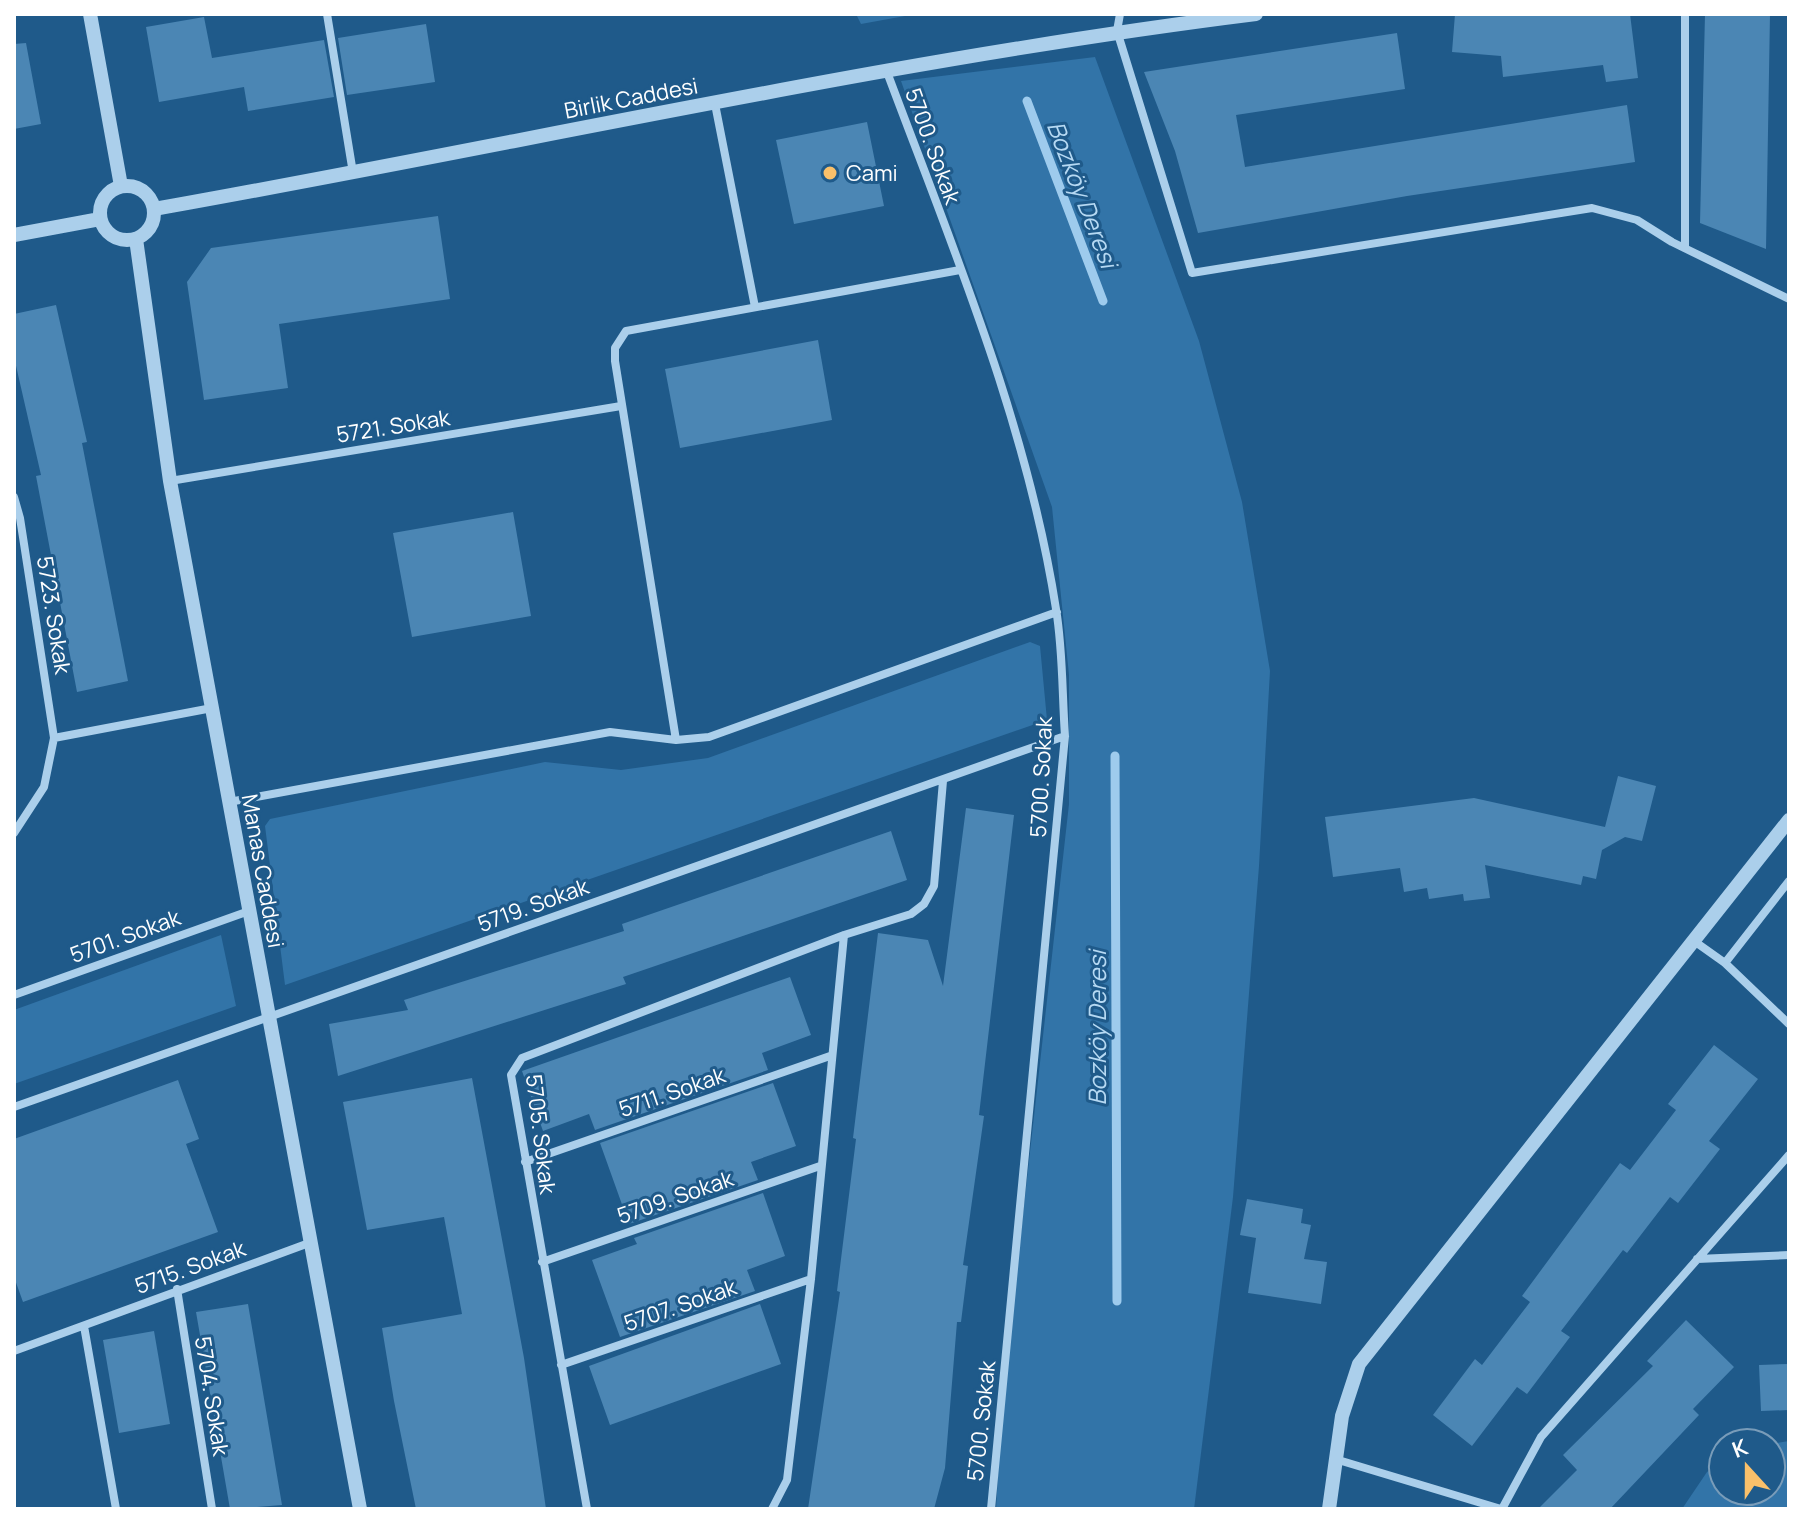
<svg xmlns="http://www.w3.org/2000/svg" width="1803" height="1523" viewBox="0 0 1803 1523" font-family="Manrope,sans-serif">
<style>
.green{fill:#3274a8}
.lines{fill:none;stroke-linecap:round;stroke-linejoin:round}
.stream{stroke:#9ecbed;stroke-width:9}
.building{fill:#4b86b4}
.minor{stroke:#abcfeb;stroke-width:8}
.tertiary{stroke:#abcfeb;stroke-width:14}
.poi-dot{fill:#fac06a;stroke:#1f5a8a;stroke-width:3}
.labels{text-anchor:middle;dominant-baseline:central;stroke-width:6;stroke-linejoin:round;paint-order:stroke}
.street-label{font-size:22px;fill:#fff;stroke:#1f5a8a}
.poi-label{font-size:22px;fill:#fff;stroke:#1f5a8a;text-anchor:start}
.water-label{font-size:24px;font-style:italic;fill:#b6d9f3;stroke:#1f5a8a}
</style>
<rect width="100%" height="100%" fill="#1f5a8a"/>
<path class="green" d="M 856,14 L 916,14 L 861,24 Z
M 1095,57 L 1199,341 L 1242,502 L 1270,671 L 1259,866 L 1233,1197 L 1194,1509 L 996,1509 L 1003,1393 L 1069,804 L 1069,675 L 1052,507 L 901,81 Z
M 1030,642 L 1040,646 L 1047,720 L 285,985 L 265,826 L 270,819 L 545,762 L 621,770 L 708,758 Z
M 221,935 L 236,1006 L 14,1084 L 14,1010 Z
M 1789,1441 L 1789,1509 L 1682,1509 L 1707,1472 L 1723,1460 L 1723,1491 L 1771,1491 L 1771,1444 Z"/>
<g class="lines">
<path class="stream" d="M 1027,101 L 1103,301
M 1115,756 L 1117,1301"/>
</g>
<path class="building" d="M 1455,14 L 1630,14 L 1638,78 L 1606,82 L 1603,65 L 1503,77 L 1501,56 L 1452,52 Z
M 1705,14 L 1770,14 L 1766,249 L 1700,223 Z
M 204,17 L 212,58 L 324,40 L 334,97 L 248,111 L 244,87 L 159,102 L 146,27 Z
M 426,24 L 435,82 L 347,95 L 338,38 Z
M 1397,33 L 1405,89 L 1236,115 L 1245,167 L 1627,105 L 1635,162 L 1407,196 L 1198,233 L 1175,151 L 1144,72 Z
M 26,43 L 41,124 L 14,129 L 14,44 Z
M 867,122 L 884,206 L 794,224 L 776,140 Z
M 438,216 L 450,299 L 279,324 L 288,388 L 204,400 L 187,282 L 211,248 Z
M 56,305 L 87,442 L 82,443 L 128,681 L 77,692 L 36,476 L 41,475 L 14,357 L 14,314 Z
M 818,340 L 832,420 L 680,448 L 665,369 Z
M 513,512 L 531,616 L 412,637 L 393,533 Z
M 1618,776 L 1656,786 L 1642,841 L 1625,837 L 1602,850 L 1596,879 L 1583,876 L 1581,885 L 1485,865 L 1490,898 L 1464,901 L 1463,894 L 1429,899 L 1427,888 L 1404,892 L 1400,868 L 1333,877 L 1325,817 L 1474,798 L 1605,827 Z
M 966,808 L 1014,815 L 979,1115 L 984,1116 L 963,1265 L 968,1266 L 961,1322 L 957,1322 L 945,1468 L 934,1509 L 808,1509 L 840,1292 L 837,1291 L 856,1139 L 853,1138 L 878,933 L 928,940 L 943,986 Z
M 891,831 L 907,880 L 623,977 L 626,984 L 338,1076 L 329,1024 L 408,1010 L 404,1000 L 624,931 L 622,924 Z
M 790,977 L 811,1035 L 762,1053 L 768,1070 L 595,1130 L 589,1114 L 543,1131 L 522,1071 Z
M 1714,1045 L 1758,1079 L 1709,1141 L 1720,1149 L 1678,1203 L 1670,1197 L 1627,1253 L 1623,1250 L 1561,1331 L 1570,1337 L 1527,1394 L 1517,1387 L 1472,1446 L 1433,1415 L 1475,1359 L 1482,1365 L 1530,1302 L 1522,1296 L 1620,1163 L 1630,1170 L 1676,1110 L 1668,1104 Z
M 472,1078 L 524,1358 L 546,1509 L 416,1509 L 394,1401 L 382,1328 L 462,1314 L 444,1217 L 367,1230 L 343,1102 Z
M 178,1080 L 199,1139 L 186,1144 L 218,1232 L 23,1302 L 14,1277 L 14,1139 Z
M 773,1083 L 796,1146 L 751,1162 L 758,1180 L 629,1224 L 600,1143 Z
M 763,1193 L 785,1256 L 747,1270 L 755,1291 L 620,1337 L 592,1260 L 637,1244 L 634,1238 Z
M 1247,1199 L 1303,1209 L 1301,1223 L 1311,1225 L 1304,1259 L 1327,1262 L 1321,1304 L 1248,1293 L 1256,1238 L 1240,1235 Z
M 248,1304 L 282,1505 L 230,1509 L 196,1312 Z
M 760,1304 L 781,1364 L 610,1425 L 589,1366 Z
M 1686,1320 L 1734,1367 L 1693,1409 L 1699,1415 L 1610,1509 L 1538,1509 L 1577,1470 L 1563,1455 L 1653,1366 L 1647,1361 Z
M 154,1331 L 170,1424 L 119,1433 L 103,1340 Z
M 1789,1364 L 1789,1410 L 1761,1411 L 1759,1365 Z"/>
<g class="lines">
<path class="minor" d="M 327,14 L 353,173
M 1120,14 L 1117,31 L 1192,273 L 1592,208 L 1637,220 L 1672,242 L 1789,299
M 1685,14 L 1685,248
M 887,72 C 952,246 1027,423 1056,609 C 1063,650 1062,694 1065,736 L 991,1509
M 715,104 L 755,307
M 170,481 L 621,406
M 14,497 L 20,518 L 54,738 L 44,787 L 14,833
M 54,738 L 212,708
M 676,740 L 615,361 L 615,348 L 626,331 L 960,270
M 229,802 L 610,732 L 676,740 L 709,737 L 1057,612
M 1694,941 L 1725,963 L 1789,1024
M 1725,963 L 1789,881
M 14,995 L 249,911
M 14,1107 L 1065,736
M 525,1162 L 830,1056
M 1697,1259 L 1789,1255
M 542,1262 L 820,1166
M 177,1289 L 212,1509
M 84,1326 L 116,1509
M 14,1351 L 309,1243
M 561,1365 L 811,1279
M 1335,1459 L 1501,1509
M 587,1509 L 511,1075 L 522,1058 L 844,935 L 911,914 L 924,904 L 934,886 L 943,781
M 772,1509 L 787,1480 L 811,1279 L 844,935
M 1502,1509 L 1541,1437 L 1789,1155"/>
<path class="tertiary" d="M 90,14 L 121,186
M100 213a27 27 0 1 1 54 0a27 27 0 1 1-54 0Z
M 154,209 C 521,144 886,60 1256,14
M 14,235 L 100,219
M 136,239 L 170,481 L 360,1509
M 1329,1509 L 1342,1416 L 1359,1364 L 1789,820"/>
</g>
<circle class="poi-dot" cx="830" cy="173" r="8"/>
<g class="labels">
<g class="street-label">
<text transform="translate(631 98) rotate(-11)">Birlik Caddesi</text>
<text transform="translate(933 146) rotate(70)">5700. Sokak</text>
<text transform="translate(393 426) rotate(-9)">5721. Sokak</text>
<text transform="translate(54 615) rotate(81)">5723. Sokak</text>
<text transform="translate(1041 777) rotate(-87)">5700. Sokak</text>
<text transform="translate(263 871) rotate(80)">Manas Caddesi</text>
<text transform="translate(533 905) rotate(-20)">5719. Sokak</text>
<text transform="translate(125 936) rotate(-20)">5701. Sokak</text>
<text transform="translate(672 1092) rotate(-19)">5711. Sokak</text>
<text transform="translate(541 1134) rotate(83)">5705. Sokak</text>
<text transform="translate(675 1197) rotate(-19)">5709. Sokak</text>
<text transform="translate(190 1267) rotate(-20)">5715. Sokak</text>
<text transform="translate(680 1305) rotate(-19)">5707. Sokak</text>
<text transform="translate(212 1396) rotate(81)">5704. Sokak</text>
<text transform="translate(981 1421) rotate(-84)">5700. Sokak</text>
</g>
<g class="poi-label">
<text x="846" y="173">Cami</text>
</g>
<g class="water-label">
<text transform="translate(1083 194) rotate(69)">Bozköy Deresi</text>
<text transform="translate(1096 1028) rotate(-90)">Bozköy Deresi</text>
</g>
</g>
<rect width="1803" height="1523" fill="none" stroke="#ffffff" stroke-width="32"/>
<g transform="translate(1747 1467) rotate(339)"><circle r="38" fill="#1f5a8a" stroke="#799cb9" stroke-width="2"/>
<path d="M0-6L14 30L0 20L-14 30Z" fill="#fac06a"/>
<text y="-12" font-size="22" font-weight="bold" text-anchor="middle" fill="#ffffff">K</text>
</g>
</svg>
